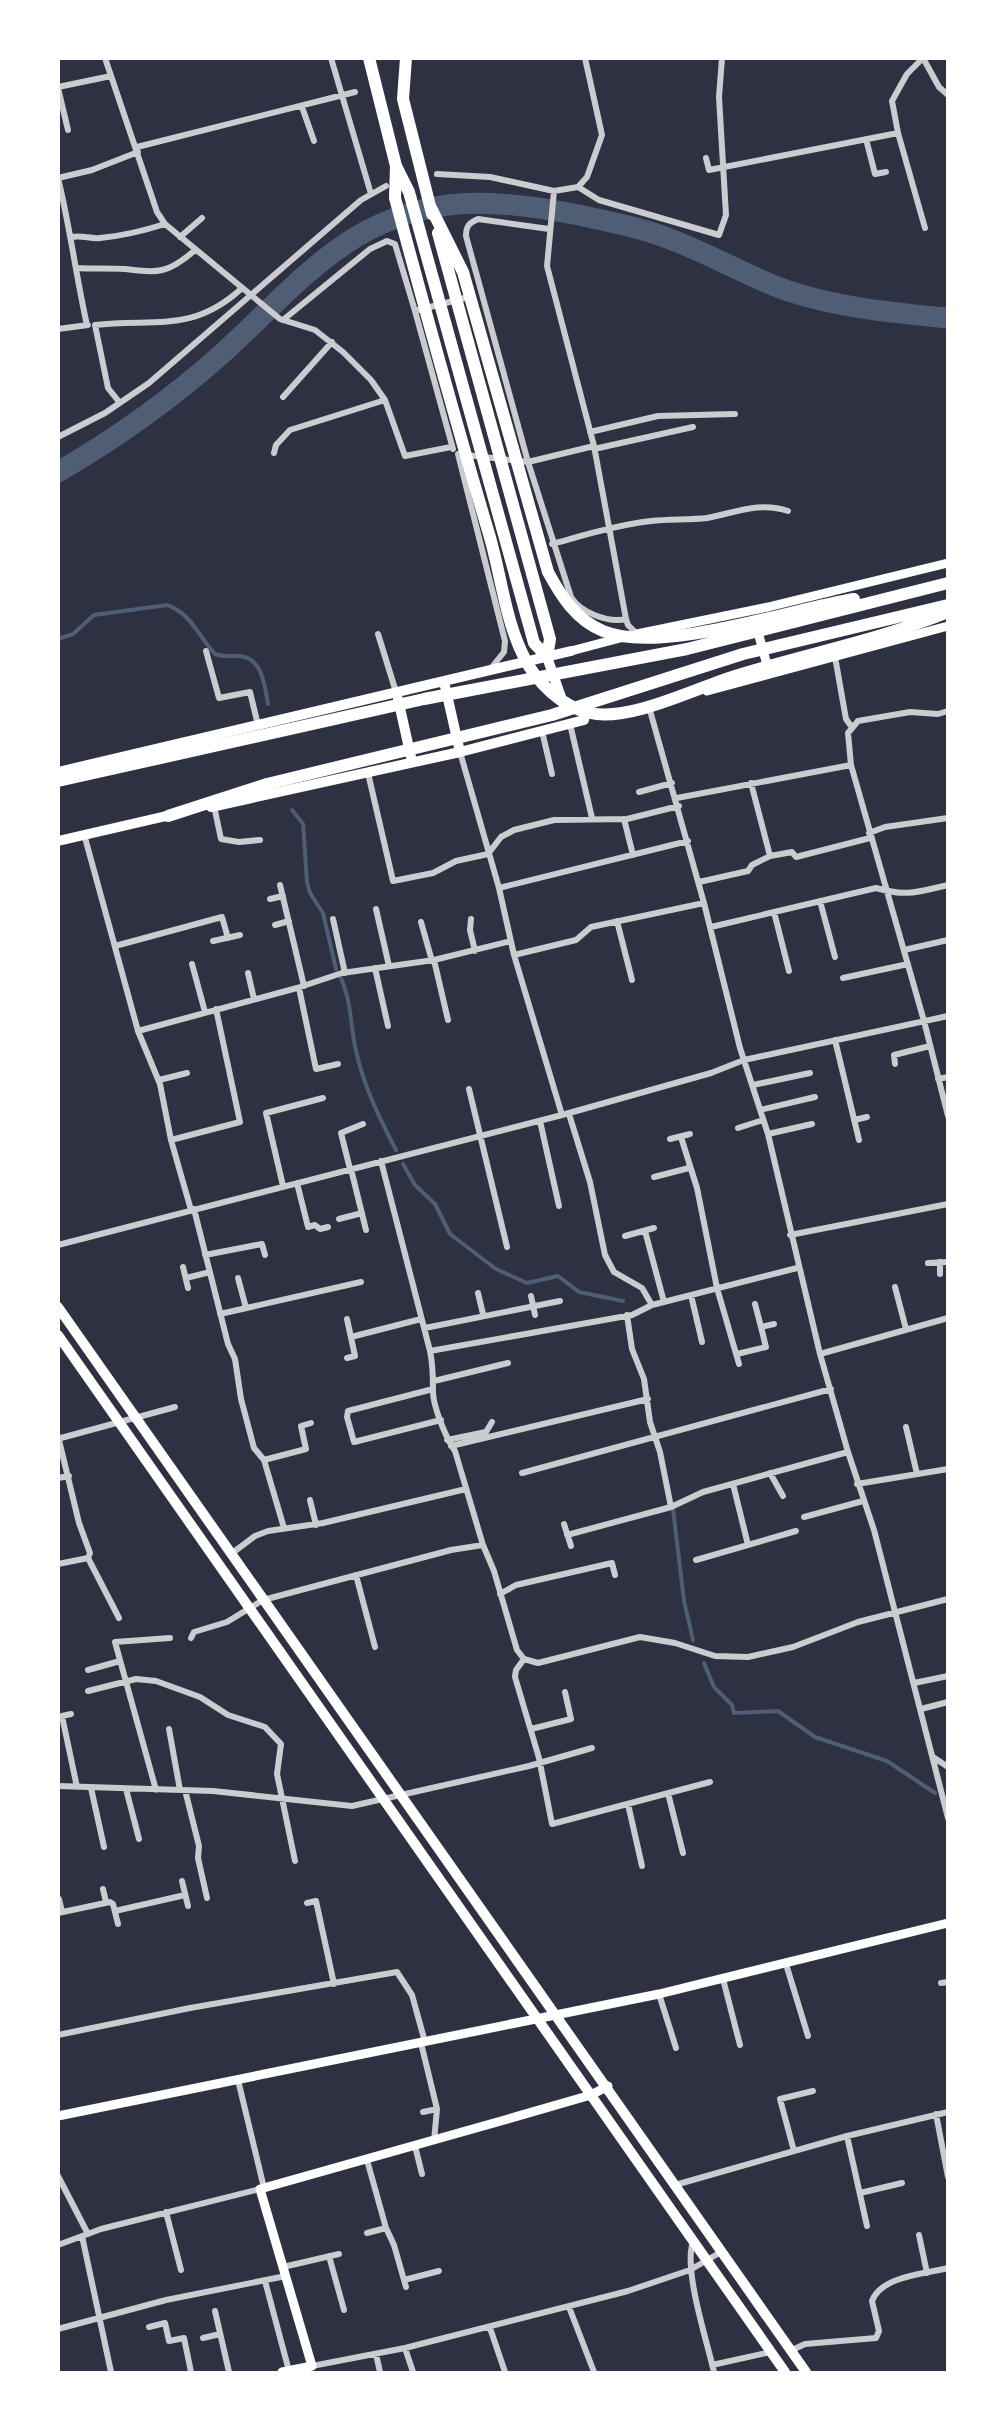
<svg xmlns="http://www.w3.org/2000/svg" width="1006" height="2431" viewBox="0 0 1006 2431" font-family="'Alegreya Sans',sans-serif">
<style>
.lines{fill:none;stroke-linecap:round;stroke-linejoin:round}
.stream{stroke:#4f5d75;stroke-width:4}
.river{stroke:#4f5d75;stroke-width:21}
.minor{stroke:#caccd0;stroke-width:6}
.secondary{stroke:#fff;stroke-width:9}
.trunk{stroke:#fff;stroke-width:10}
.motorway{stroke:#fff;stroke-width:12}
</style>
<rect width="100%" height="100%" fill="#2d3142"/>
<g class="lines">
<path class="stream" d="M 58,639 L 73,634 L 94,615 L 167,605 C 191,613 199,637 215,654 C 224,657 230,656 239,656 C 262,657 265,686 268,704
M 292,810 L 303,824 L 307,882 L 310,893 L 323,913 L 336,969
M 341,978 C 352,1003 350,1025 356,1051 C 364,1087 379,1117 396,1150
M 403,1164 L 415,1185 L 435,1204 L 450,1234 L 496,1269 L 527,1283 L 558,1276 L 579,1292 L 623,1301
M 673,1509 L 684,1601 L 693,1640
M 704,1663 L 714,1687 L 732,1705 L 734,1713 L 778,1711 L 815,1737 L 887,1761 L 935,1793"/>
<path class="river" d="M 58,472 C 115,439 175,396 224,352 C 267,313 307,267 356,237 C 430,193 498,199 579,215 C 611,222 644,228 675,241 C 711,255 744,274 780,288 C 832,307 893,313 948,318"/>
<path class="minor" d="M 105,58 L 157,212 L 165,224 L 280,319 L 315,330 L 343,352 L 371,380 L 385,400 L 405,456 L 451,447
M 331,58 L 371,194
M 923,58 L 939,87 L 948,95
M 58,87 L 111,76
M 58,88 L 68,130
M 302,107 L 314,141
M 898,133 L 925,228
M 866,139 L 875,174 L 886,172
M 137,147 L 355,92
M 706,158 L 709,170 L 898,133 L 892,101 L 907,74 L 923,58
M 437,174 L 490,177 L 554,191 L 578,187 L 587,177 L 602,135 L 585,58
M 58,178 C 70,227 76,276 87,325
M 58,178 L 92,170 L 138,152
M 578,187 L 599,200 L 719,235 L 726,215 L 719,97 L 722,58
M 554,191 L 547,266 L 594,446 L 626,619
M 549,229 L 478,219 C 469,223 466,226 466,236 L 528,462 L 594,446
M 72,237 C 82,235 90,239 100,238 C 122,236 143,231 165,224
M 180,237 L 202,218
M 76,268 C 92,269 109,268 125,269 C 158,273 168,274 195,250
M 283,320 L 370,249 L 387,241 L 395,244 L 415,311
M 58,329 L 88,325
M 283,397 L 332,342
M 120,403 L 108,388 L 95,325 C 154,318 191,334 241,289
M 590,432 L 658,416 L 735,414
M 58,437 L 105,413 L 149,383 L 361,200 L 386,186
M 453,449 L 415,311 L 472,296
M 594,449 L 693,427
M 274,453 L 276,445 L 290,430 L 385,400
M 552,544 C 585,535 617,525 651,521 C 669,519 689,520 707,518 C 734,513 760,501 788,511
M 378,634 L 396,692
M 206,651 L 219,698 L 250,692 L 258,725
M 835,657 L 846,719 L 851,726
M 492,667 L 504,652 L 505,641 L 458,454 L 528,462 L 571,597 C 581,613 608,623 626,619 L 628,625 L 637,634
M 649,707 L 704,903 L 740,1048 L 768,1134 L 820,1354 L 848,1452 L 874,1530 L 948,1818
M 570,724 L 592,818
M 542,731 L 552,774
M 460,752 L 499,888 L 514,955 L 562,1115
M 851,765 L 924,1021 L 948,1116
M 368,773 L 393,881 L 433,873 L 456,861 L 488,854 L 501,837 L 514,830 L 554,820 L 627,819 L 679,806
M 639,792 L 672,783
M 677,798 L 851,765 L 848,733 L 858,721 L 910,712 L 938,714 L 948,711
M 214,806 L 221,839 L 239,842 L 260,840
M 624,819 L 633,855
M 869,833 L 885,827 L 948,818
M 84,834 L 138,1031 L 160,1084 L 171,1140 L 191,1210
M 770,856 L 792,852 L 796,857 L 870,838
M 699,882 L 748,871 L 752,865 L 770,856 L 751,783
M 280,885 L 304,986
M 499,888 L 688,841
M 270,899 L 283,896
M 820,901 L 835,957
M 376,909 L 389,966
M 774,912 L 789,971
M 333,919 L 345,973
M 471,919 L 470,930 L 475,951
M 617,921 L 632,980
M 421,922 L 432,961
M 275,925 L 289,921
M 711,927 L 876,888 C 907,897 917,892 948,885
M 213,941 L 240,935
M 115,946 L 222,917 L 228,938
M 904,950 L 948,940
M 514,955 L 576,940 L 591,927 L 704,903
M 434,960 L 448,1020
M 192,964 L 205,1012
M 375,968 L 388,1026
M 248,973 L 254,999
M 843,978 L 908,964
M 299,988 L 316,1069 L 338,1064
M 138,1031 L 297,988 L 342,973 L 434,960 L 511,941
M 835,1040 L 859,1140
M 895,1064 L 894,1055 L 930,1046
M 938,1079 L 948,1077
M 159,1080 L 187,1073
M 753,1085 L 810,1073
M 469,1089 L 507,1247
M 760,1110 L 815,1097
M 569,1114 L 590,1182 L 605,1255 L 614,1272 L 642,1288 L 652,1305
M 854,1120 L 867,1117
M 540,1121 L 559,1206
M 738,1128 L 763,1120
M 768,1134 L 812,1124
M 681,1137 L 697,1188 L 717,1288 L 739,1364
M 670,1139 L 690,1134
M 171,1140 L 240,1122 L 216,1009
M 381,1161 L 430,1351 C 433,1365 433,1375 433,1389 C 432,1405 446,1438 455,1451 L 483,1545
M 350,1169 L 341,1133 L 363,1124
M 351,1169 L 366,1230
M 654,1177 L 689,1168
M 297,1183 L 308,1227 L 315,1225 L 320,1229 L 328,1227
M 283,1186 L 266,1113 L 323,1098
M 194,1209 L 228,1344 L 235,1359 L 241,1399 L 254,1448 L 264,1460 L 284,1528
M 339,1219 L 362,1213
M 645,1231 L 664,1302
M 790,1235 L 948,1204
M 625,1236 L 654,1228
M 58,1245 L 562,1115 L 711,1073 L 744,1060 L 948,1016
M 205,1255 L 262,1244 L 265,1255
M 940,1262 L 940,1274
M 928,1263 L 948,1262
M 183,1267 L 188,1288
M 186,1278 L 210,1272
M 238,1278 L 246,1308
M 895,1287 L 906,1329
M 478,1293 L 483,1314
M 691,1295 L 702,1342
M 531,1296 L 535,1315
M 755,1304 L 761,1327
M 220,1314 L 361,1282
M 627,1315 L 632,1349 L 644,1379 L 650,1422 L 660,1452 L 671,1507
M 347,1319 L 355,1356 L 347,1358
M 425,1328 L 560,1301
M 351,1337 L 421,1319
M 430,1351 L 632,1315 L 652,1305 L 797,1268
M 737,1354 L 766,1347 L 761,1327 L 774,1324
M 820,1354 L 948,1318
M 434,1381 L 508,1363
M 433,1389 L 348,1411 L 347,1417 L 354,1442 L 441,1420
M 906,1427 L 917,1474
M 58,1436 L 79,1523 L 90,1553 L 88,1558
M 61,1438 L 175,1407
M 447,1440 L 486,1432 L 492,1422
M 451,1446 L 648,1399
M 264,1460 L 306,1449 L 301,1426 L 311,1423
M 522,1473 L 831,1389
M 770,1473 L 783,1496
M 58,1478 L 69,1476
M 733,1484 L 748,1545
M 857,1484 L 948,1469
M 310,1500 L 316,1525
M 804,1517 L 863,1501
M 564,1524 L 571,1546
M 567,1535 L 671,1507 L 703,1492 L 848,1452
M 231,1554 L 255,1536 L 268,1531 L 323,1523 L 466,1489
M 696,1560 L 796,1531
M 58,1564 L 88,1558 L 119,1618
M 356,1575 L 375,1647
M 500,1594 L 516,1585 L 612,1563 L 615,1575
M 191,1638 L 194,1632 L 227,1622 L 263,1600 L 451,1550 L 483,1545 L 494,1571 L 517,1650 L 524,1659 L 538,1663 L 640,1637 L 675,1643 L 715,1656 L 748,1657 L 793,1647 L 858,1622 L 948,1599
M 524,1659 L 516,1670 L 515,1677 L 539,1758 L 552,1824 L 710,1782
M 88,1670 L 120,1661
M 914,1683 L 948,1676
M 88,1691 L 136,1679 L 156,1681 L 200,1697 L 228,1715 L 265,1727 L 281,1744 L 277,1774 L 295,1861
M 921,1709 L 948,1702
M 71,1714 L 62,1716 L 77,1787
M 169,1729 L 180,1790
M 531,1729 L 571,1719 L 565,1692
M 933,1757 L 948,1767
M 58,1786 L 213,1791 L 352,1806 L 529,1766 L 592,1748
M 91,1788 L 104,1847
M 126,1789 L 139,1839
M 156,1790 L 115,1642 L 170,1638
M 185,1790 L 199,1846 L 198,1858 L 207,1898
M 668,1793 L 683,1853
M 628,1804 L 642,1866
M 182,1881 L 188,1906
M 103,1889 L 106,1902
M 59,1899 L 62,1912
M 307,1903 L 316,1901 L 334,1984
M 115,1911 L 185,1895
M 58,1913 L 110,1902 L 113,1904 L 118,1924
M 786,1964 L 808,2036
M 723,1979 L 740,2045
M 941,1983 L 948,1982
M 659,1994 L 676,2048
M 58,2035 L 190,2008 L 397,1972 L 412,1995 L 425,2042
M 421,2043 L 437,2109 L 434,2141
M 238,2080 L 264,2188
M 423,2112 L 437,2109
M 936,2114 L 948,2177
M 847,2136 L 867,2226
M 415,2146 L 422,2174
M 794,2151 L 780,2099 L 813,2091
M 367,2160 L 386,2228 L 394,2245 L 406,2287
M 58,2176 L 88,2234
M 675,2185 L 847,2136 L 948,2112
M 860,2193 L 902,2183
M 166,2212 L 181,2270
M 367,2233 L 386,2228
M 919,2235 L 927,2273
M 82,2236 L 111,2372
M 693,2242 C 683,2269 707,2341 714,2372
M 58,2245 L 101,2229 L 260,2189
M 329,2256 L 344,2310
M 283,2267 L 339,2254
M 404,2280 L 439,2271
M 265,2281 L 289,2371
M 569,2307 L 594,2372
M 215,2311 L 229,2372
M 149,2327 L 165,2323 L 169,2341 L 184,2338 L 191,2372
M 490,2328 L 505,2372
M 58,2329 L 166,2300 L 286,2276
M 203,2338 L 220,2334
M 405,2348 L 413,2372
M 790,2351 L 805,2344 L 876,2338 L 879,2331 L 872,2301 C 881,2276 925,2274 948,2268
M 376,2354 L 380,2372
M 712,2365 L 771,2352
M 312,2366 L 405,2348 L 628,2291 L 690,2270 L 721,2252"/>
<path class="secondary" d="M 756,625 L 769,672
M 637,634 L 768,607 L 948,563
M 571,651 L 624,637
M 707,691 L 948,626
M 58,2116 L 659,1994 L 948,1923
M 282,2372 L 312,2366 L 260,2189 L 508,2119 L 591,2095 L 608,2086"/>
<path class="trunk" d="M 547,657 L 563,703
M 445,686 L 460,752
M 398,699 L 411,757
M 58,772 L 571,651
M 211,807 L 460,752 L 584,720
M 58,841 L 175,814
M 58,1307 L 806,2372
M 58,1335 L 785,2372"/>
<path class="motorway" d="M 369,58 L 396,166 L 409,192 L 534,643 L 547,657
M 406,58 L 403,99 L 432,214
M 396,166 L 395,198 C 425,310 456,423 489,534 C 501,574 505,620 524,657 C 536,682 562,707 590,713 C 630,722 696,688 735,676 C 806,654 879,640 948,612
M 430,206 L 463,272 L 548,572 C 561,596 576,620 603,631 C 660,655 791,609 854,599
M 438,233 L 550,639 L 547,657
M 58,781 L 424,699 L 687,649 L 948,583
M 168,816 L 267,784 L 552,715 L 743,654 L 948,605"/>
</g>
<rect width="1006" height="2431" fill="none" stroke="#ffffff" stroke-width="120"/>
</svg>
